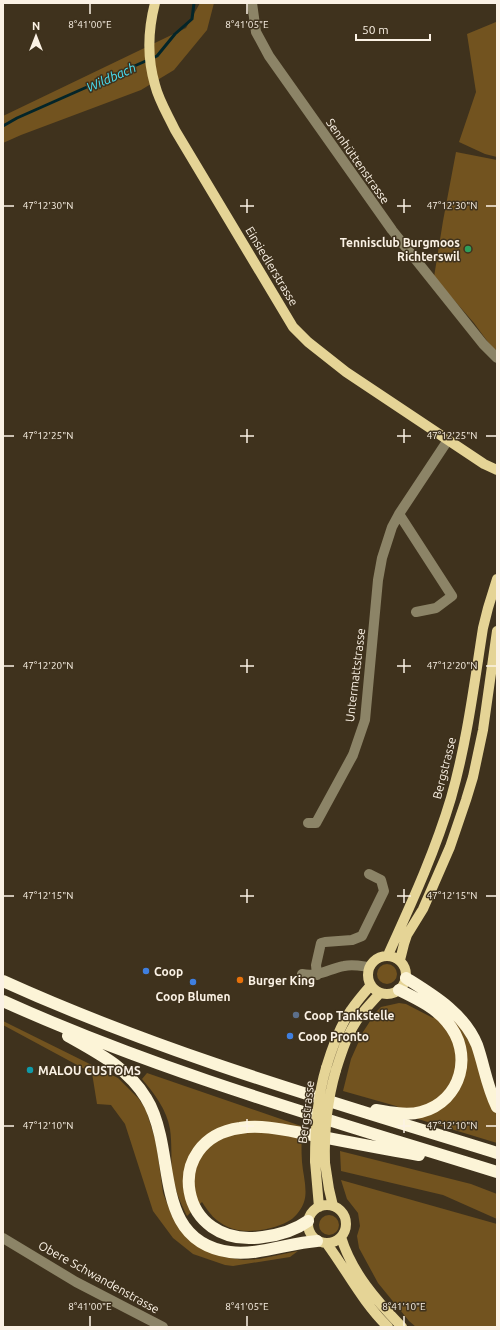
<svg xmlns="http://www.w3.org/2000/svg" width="500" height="1330" viewBox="0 0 500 1330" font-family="Ubuntu,sans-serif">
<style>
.green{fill:#72531f}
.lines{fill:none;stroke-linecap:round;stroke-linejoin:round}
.stream{stroke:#032529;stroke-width:3}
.minor{stroke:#8c8467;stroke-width:10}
.major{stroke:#e5d496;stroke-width:10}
.highway{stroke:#fcf4d7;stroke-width:12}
.major-bridge{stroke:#e5d496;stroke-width:10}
.ticks{fill:none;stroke:#fbf2e5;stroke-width:1.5}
.leisure-dot{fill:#2e9e5b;stroke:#3f321d;stroke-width:1.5}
.shop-dot{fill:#3f7fe0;stroke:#3f321d;stroke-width:1.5}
.food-dot{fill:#e8710a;stroke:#3f321d;stroke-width:1.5}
.service-dot{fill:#5c6f8a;stroke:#3f321d;stroke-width:1.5}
.culture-dot{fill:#0f9aa8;stroke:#3f321d;stroke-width:1.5}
.labels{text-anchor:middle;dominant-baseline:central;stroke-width:3;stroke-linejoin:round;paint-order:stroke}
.street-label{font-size:12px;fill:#fbf2e5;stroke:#3f321d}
.poi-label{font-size:12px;font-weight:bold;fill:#fbf2e5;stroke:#3f321d;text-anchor:start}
.water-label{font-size:13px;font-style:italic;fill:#49e1f4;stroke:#3f321d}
.ticks-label{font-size:10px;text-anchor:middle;fill:#fbf2e5;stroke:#3f321d;stroke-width:3;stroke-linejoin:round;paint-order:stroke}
</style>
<rect width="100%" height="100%" fill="#3f321d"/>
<path class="green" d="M 200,3 L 214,3 L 207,30 L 174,70 L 141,90 L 21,135 L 3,143 L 3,116 L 186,28 Z
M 496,22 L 497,22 L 497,157 L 485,154 L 459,142 L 476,92 L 467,34 Z
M 456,152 L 497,160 L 497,350 L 493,349 L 474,323 L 434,277 L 443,221 Z
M377 974a10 10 0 1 1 20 0a10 10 0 1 1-20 0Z
M 399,1003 L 406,1004 L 433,1018 L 443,1009 L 457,1021 L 472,1047 L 493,1107 L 497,1114 L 497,1143 L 418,1119 L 396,1106 L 343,1091 L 351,1059 L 363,1032 L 376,1012 L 381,1007 Z
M 3,1021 L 118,1078 L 139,1099 L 146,1110 L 156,1142 L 163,1193 L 172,1216 L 187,1238 L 201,1248 L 224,1257 L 244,1260 L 259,1259 L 298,1251 L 290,1257 L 233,1266 L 225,1265 L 193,1254 L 173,1238 L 153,1211 L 125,1124 L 111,1105 L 97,1104 L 92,1073 L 3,1025 Z
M 147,1073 L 301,1126 C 302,1138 301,1150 302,1162 C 303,1175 308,1190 304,1202 C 302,1208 297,1215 292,1219 C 276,1230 245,1235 228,1227 C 214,1220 210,1214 202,1202 L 187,1216 C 180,1202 174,1188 172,1172 C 171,1158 172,1143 170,1129 C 167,1110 154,1093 142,1079 Z
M 340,1151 L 471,1184 L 497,1194 L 497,1219 L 443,1195 L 341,1171 Z
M 341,1180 L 497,1224 L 497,1327 L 416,1327 L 409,1321 L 378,1283 L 359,1248 L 357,1236 L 360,1226 L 358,1213 L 347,1199 Z
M319 1225a10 10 0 1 1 20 0a10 10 0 1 1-20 0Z"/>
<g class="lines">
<path class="stream" d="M 3,126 L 17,118 L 157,56 L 175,34 L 192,19 L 194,3"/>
<path class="minor" d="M 252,3 L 256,32 L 269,56 L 392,230 L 483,344 L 497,358
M 399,514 L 452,596 L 436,608 L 416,612
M 308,823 L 316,823 L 353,755 L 365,720 L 378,580 L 382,558 L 392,527 L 399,514 L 448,440
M 302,974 C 320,977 328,969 344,966 C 353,964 361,966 369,967
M 317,975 L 316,965 L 321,943 L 325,942 L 352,940 L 362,936 L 384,891 L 381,880 L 369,874
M 3,1238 L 76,1282 L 163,1327"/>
<path class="major" d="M 155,3 C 148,30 147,58 155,85 C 159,101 168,115 175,130 L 293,327 L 308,342 L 346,372 L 484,464 L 497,470
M 388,955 C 411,904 435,852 451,798 C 467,742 474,685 483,628 L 488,608 L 497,579
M368 975a19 19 0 1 1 38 0a19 19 0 1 1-38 0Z
M 400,960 L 404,944 L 407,935 L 423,909 L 450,847 L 466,800 L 473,777 L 483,730 L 497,631
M 326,1068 C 332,1048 339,1027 351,1010 C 357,1001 364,993 371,985
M 336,1070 C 342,1051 348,1032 360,1016 C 366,1008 373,1001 380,993
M 315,1161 L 319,1207
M 325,1163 L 329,1189 L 333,1206
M308 1224a19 19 0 1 1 38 0a19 19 0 1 1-38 0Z
M 341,1237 C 352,1273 377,1301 402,1327
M 327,1244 C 347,1271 363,1303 388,1327"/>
<path class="highway" d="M 406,978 C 433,995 464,1013 477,1045 C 484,1065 487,1087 497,1107
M 3,981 C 164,1054 329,1101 497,1153
M 3,1001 C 162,1073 330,1120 497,1172
M 68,1036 C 98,1053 128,1068 146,1098 C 153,1109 157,1122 160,1135 C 171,1183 166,1243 230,1252 C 256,1256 289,1243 317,1241
M 376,1110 C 390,1112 406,1116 421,1112 C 462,1101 474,1053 447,1022 C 435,1007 415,998 399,990
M 308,1221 C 294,1231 279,1235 263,1237 C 177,1250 161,1139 240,1128 C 263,1124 289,1131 312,1135 C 348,1142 384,1149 419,1155"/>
<path class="major-bridge" d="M 315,1161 C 315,1129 317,1098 326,1068
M 325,1163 C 324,1131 327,1101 336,1070"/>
</g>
<path class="ticks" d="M 90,4 L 90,14M 247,4 L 247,14M 247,199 L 247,213M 404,199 L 404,213M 4,206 L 14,206M 240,206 L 254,206M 397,206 L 411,206M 486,206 L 496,206M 247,429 L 247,443M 404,429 L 404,443M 4,436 L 14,436M 240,436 L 254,436M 397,436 L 411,436M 486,436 L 496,436M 247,659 L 247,673M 404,659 L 404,673M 4,666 L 14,666M 240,666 L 254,666M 397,666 L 411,666M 486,666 L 496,666M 247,889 L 247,903M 404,889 L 404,903M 4,896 L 14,896M 240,896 L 254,896M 397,896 L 411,896M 486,896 L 496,896M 247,1119 L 247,1133M 404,1119 L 404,1133M 4,1126 L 14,1126M 240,1126 L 254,1126M 397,1126 L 411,1126M 486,1126 L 496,1126M 90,1316 L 90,1326M 247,1316 L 247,1326M 404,1316 L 404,1326"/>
<circle class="leisure-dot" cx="468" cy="249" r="4"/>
<g class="shop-dot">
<circle cx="146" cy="971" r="4"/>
<circle cx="193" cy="982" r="4"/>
<circle cx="290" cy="1036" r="4"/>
</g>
<circle class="food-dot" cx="240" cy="980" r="4"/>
<circle class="service-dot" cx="296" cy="1015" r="4"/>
<circle class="culture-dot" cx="30" cy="1070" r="4"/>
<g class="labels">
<g class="street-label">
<text transform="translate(358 161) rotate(55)">Sennhüttenstrasse</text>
<text transform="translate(272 266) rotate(59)">Einsiedlerstrasse</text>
<text transform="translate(355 675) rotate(-83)">Untermattstrasse</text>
<text transform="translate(444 768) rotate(-76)">Bergstrasse</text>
<text transform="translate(306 1112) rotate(-83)">Bergstrasse</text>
<text transform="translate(99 1277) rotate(29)">Obere Schwandenstrasse</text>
</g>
<g class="poi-label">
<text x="460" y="242" text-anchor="end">Tennisclub Burgmoos<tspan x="460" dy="14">Richterswil</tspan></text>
<text x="154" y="971">Coop</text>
<text x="248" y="980">Burger King</text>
<text x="193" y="996" text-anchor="middle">Coop Blumen</text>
<text x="304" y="1015">Coop Tankstelle</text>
<text x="298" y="1036">Coop Pronto</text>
<text x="38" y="1070">MALOU CUSTOMS</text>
</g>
<g class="water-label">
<text transform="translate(111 77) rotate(-24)">Wildbach</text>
</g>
</g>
<g class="ticks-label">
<text x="90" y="28">8°41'00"E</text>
<text x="247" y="28">8°41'05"E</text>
<text x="48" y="209">47°12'30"N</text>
<text x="452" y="209">47°12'30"N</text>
<text x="48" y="439">47°12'25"N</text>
<text x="452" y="439">47°12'25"N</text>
<text x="48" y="669">47°12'20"N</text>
<text x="452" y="669">47°12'20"N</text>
<text x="48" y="899">47°12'15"N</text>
<text x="452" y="899">47°12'15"N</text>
<text x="48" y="1129">47°12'10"N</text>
<text x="452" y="1129">47°12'10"N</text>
<text x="90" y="1310">8°41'00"E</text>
<text x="247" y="1310">8°41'05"E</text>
<text x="404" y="1310">8°41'10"E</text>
</g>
<rect width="500" height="1330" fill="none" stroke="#fbf2e5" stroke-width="8"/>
<g transform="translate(36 36)" stroke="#3f321d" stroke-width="3" paint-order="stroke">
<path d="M0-3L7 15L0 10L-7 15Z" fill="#fbf2e5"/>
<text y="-6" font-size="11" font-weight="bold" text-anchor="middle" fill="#fbf2e5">N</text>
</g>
<path d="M356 34v6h74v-6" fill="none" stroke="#fbf2e5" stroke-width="2"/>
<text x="362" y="34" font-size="12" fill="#fbf2e5" stroke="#3f321d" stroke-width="3" paint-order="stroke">50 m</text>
</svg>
